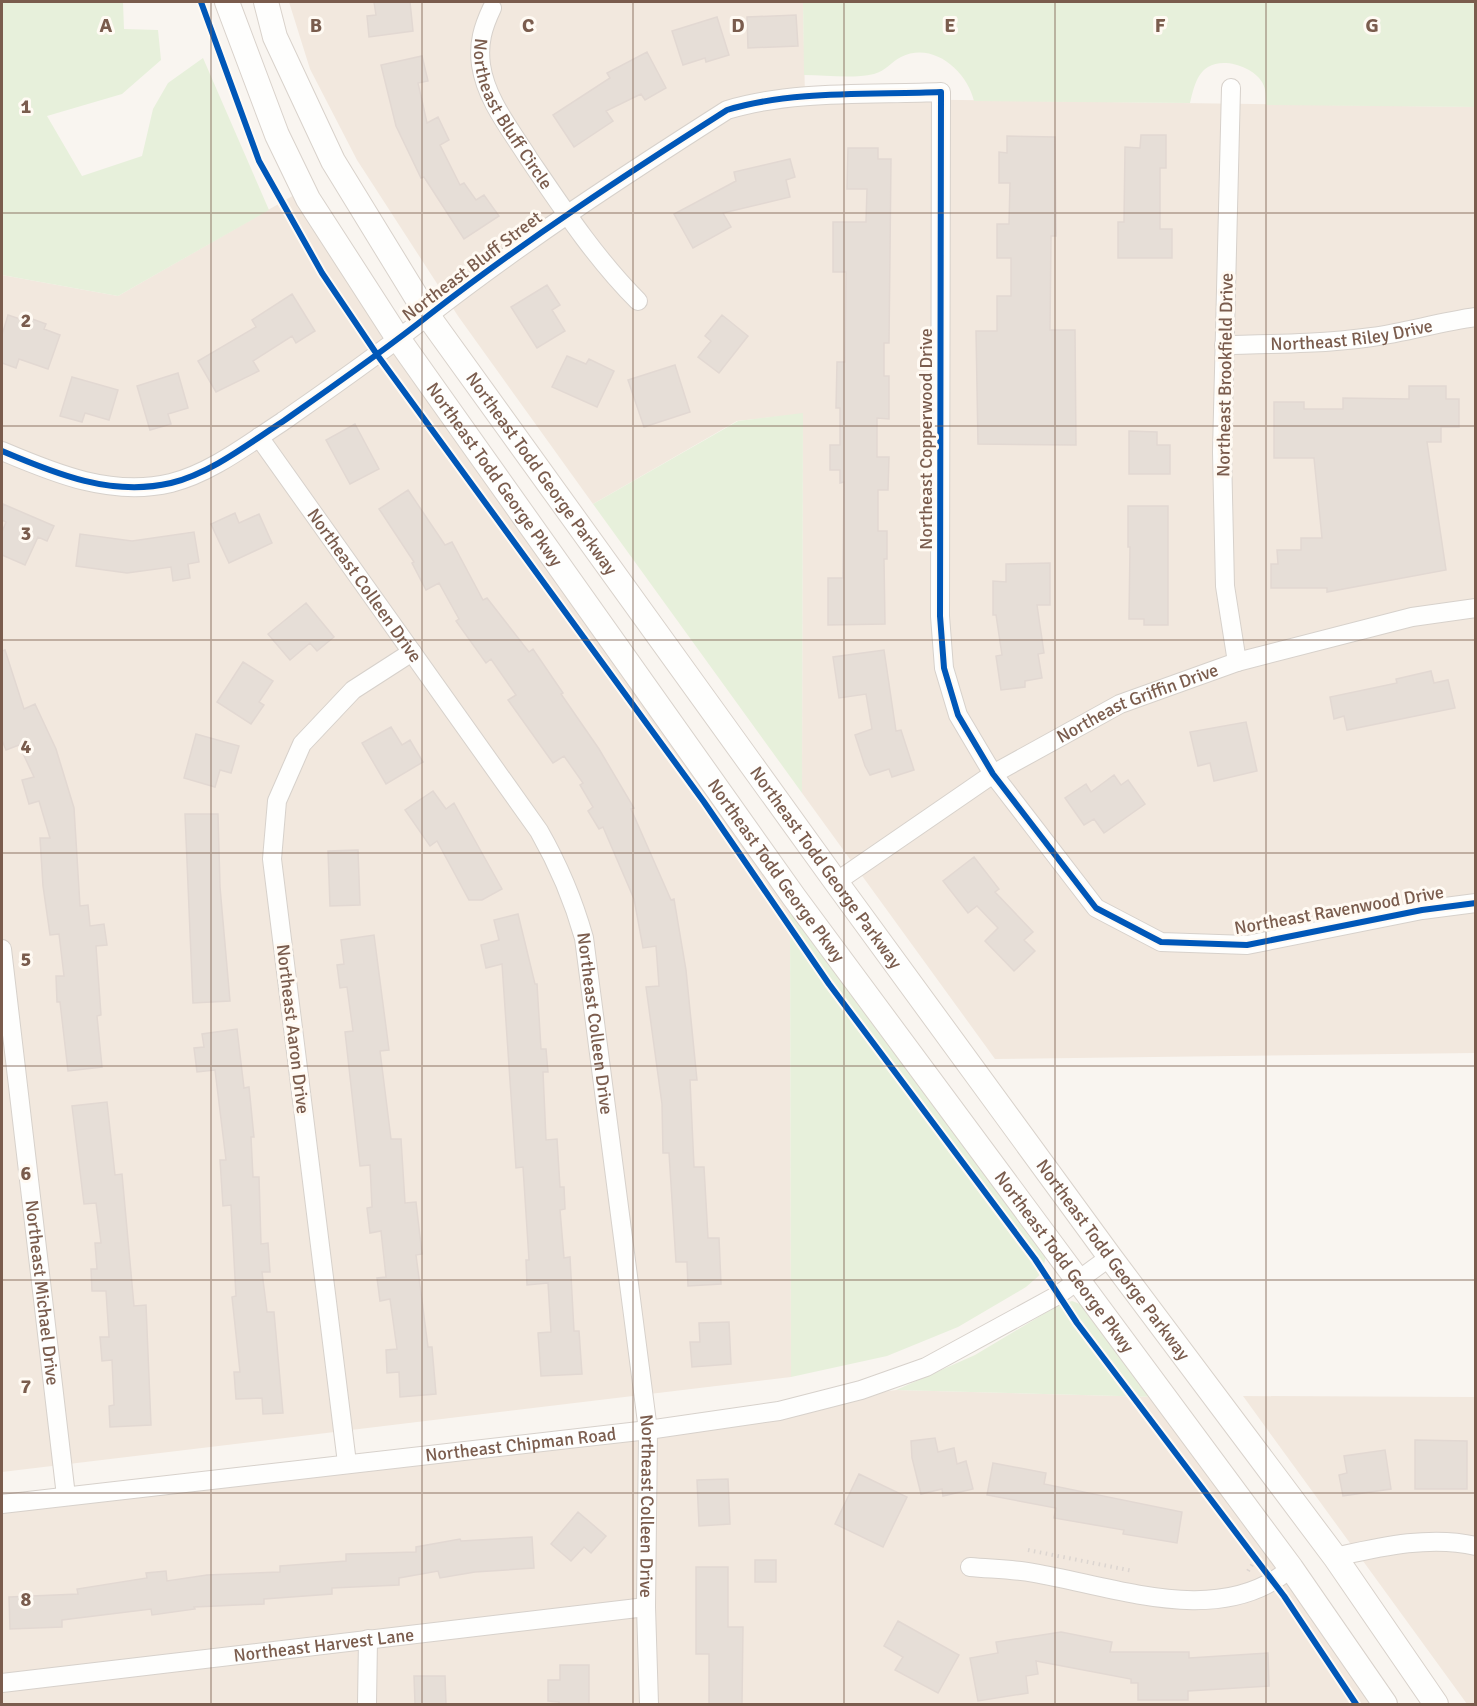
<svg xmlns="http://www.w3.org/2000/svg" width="1477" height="1706" viewBox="0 0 1477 1706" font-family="Signika,sans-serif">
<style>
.residential{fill:#f2e8de}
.green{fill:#e7f0db}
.building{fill:#e6ded7;stroke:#e2d8d2;stroke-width:1.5}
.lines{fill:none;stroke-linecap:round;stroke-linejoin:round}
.street-casing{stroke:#d7d1cb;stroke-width:20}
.secondary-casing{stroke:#d9d2cb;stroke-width:26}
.path{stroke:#dcd5d0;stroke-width:4;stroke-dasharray:1.5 4.5;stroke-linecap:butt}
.street{stroke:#fefefd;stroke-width:18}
.secondary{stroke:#fefefd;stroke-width:24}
.cycleway-casing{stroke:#fffaf3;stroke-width:10}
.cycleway{stroke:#0057b8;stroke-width:6}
.grid{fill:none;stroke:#7a5c4d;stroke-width:1.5;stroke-opacity:0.55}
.labels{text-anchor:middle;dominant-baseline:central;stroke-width:6;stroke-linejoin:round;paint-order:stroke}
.street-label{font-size:18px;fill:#7a5c4d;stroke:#fffaf3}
.grid-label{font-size:20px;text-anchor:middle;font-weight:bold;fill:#7a5c4d;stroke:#fffaf3;stroke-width:6;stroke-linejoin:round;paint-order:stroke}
</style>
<rect width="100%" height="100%" fill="#f9f5f0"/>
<path class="residential" d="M 289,2 L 803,2 L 805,98 L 1475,107 L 1475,1053 L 995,1059 L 802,793 L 803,414 L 737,421 L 593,504 L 458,316 L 357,160 L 310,69 Z
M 296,194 L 790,897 L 791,1377 L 2,1472 L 2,275 L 118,296 Z
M 896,1390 L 1157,1397 L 1374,1704 L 2,1704 L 2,1505 L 790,1406 Z
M 1243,1396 L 1475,1397 L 1475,1704 L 1467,1704 Z"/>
<path class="green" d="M 2,2 L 123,2 L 124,29 L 158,30 L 161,60 L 122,94 L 47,116 L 82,176 L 142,156 L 153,109 L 168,83 L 203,58 L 269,210 L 118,296 L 2,275 Z
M 803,2 L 1475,2 L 1475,107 L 1266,105 C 1266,97 1266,88 1262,82 C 1253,67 1224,57 1208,67 C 1196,74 1193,91 1190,103 L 974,101 C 967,71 933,41 901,57 C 891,62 886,71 874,74 C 852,79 826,75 804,75 Z
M 803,413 L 802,793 L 593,504 L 738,421 Z
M 790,897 L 1046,1256 L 1042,1273 L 1026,1287 L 958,1327 L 887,1356 L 791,1377 Z
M 1072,1301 L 1090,1308 L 1157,1397 L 896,1390 L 975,1355 L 1057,1306 Z"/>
<path class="building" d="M 374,2 L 410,2 L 413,31 L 369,37 L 367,16 L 376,15 Z
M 796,15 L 798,46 L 748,48 L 747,17 Z
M 717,17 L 729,55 L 706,62 L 705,58 L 683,65 L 672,31 Z
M 647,52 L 666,88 L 645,100 L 641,94 L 606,111 L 613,121 L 574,147 L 553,115 L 610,78 L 607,73 Z
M 422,56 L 428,81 L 418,83 L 427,123 L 438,117 L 449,140 L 440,145 L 460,185 L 464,183 L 476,200 L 484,195 L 499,216 L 464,239 L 424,177 L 421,178 L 396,126 L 381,65 Z
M 1141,135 L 1166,135 L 1166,168 L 1160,168 L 1160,229 L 1172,229 L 1172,258 L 1118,258 L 1118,222 L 1124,222 L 1125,147 L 1140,148 Z
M 1007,136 L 1055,137 L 1056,236 L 1051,236 L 1050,330 L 1075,330 L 1076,445 L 978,444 L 976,331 L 997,331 L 997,296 L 1011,296 L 1011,258 L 997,258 L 997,224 L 1009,224 L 1010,183 L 999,183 L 999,152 L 1007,153 Z
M 848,148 L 878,148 L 878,159 L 891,159 L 889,343 L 884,343 L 884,376 L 889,376 L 889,419 L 877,418 L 877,457 L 889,457 L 888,490 L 878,490 L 878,531 L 887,531 L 887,559 L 884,559 L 885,624 L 828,625 L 828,578 L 843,578 L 844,482 L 840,483 L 840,470 L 830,470 L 830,445 L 840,445 L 840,408 L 836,408 L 837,362 L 845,362 L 846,272 L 833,272 L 833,222 L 866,222 L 867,189 L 847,189 Z
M 790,159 L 795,177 L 786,180 L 790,197 L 723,213 L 731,227 L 693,248 L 674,214 L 736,181 L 734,172 Z
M 547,285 L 560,305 L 552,310 L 565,331 L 537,348 L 511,307 Z
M 292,294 L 315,331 L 296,343 L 292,336 L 253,361 L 259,371 L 216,392 L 198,361 L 256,327 L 252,320 Z
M 8,315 L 23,320 L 24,316 L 46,324 L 44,329 L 60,335 L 48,369 L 19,359 L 16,368 L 2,363 L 2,335 Z
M 722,315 L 748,336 L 719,373 L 698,357 L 711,341 L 705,336 Z
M 567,356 L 586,364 L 589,359 L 614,371 L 597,407 L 552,387 Z
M 675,365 L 690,412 L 644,427 L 628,380 Z
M 178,373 L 188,408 L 168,414 L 171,424 L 150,430 L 137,386 Z
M 72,377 L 118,390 L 109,420 L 85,413 L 82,422 L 60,416 Z
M 1409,386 L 1446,386 L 1446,399 L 1459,399 L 1459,427 L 1441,427 L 1441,442 L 1427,442 L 1446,570 L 1327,592 L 1327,588 L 1271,588 L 1271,564 L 1278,564 L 1277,550 L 1301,550 L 1301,538 L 1322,538 L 1314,458 L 1274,458 L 1274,402 L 1304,402 L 1304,409 L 1343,409 L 1343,398 L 1409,399 Z
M 355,424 L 379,469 L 350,484 L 326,440 Z
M 1129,431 L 1157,432 L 1157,445 L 1170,445 L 1170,474 L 1129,474 Z
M 408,490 L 445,545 L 452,542 L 483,600 L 487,598 L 529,652 L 533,649 L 563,693 L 561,694 L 599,749 L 634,808 L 631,809 L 671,900 L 674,899 L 686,970 L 697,1080 L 690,1080 L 694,1167 L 704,1167 L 708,1238 L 719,1238 L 721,1284 L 688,1286 L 687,1262 L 676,1262 L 669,1153 L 663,1153 L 662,1104 L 646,987 L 659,986 L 656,946 L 643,948 L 634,899 L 603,827 L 599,829 L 588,811 L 593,807 L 580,785 L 583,783 L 564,756 L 553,763 L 508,700 L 516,695 L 491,659 L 486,663 L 456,621 L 459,619 L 439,583 L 426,590 L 412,563 L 414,562 L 379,509 Z
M 3,504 L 54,526 L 47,541 L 38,537 L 25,565 L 2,555 L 2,532 L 6,522 L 2,520 Z
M 1128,506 L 1168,506 L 1168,625 L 1144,625 L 1144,619 L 1129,619 L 1130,547 L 1128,547 Z
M 235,513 L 239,523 L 259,514 L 272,543 L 229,563 L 211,524 Z
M 194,532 L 199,562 L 188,564 L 190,578 L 173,581 L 171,567 L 127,573 L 76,566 L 80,534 L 132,541 Z
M 1050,563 L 1050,605 L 1037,605 L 1044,653 L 1038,654 L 1042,678 L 1025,681 L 1025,687 L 1001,690 L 996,656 L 1002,655 L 996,615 L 993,615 L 993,581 L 1006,582 L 1006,564 Z
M 306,603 L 334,637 L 317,651 L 310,643 L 290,660 L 268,634 Z
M 5,650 L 24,709 L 35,704 L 56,749 L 74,808 L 80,906 L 88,905 L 90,926 L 104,924 L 107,945 L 96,946 L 101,1015 L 97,1016 L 102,1067 L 68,1071 L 60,1002 L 57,1002 L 56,976 L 64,976 L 59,934 L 50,935 L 43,886 L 40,838 L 50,838 L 39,801 L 29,804 L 22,780 L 34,777 L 19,745 L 6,750 L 2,740 L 2,651 Z
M 884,650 L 896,731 L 901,730 L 914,770 L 892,777 L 889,769 L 870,775 L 865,766 L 855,735 L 872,729 L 866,694 L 839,698 L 833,657 Z
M 243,662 L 273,681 L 259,702 L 264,705 L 251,724 L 217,702 Z
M 1431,671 L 1434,683 L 1448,680 L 1455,708 L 1347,730 L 1344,716 L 1334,719 L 1330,697 L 1397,683 L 1396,679 Z
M 1246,722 L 1257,771 L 1214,781 L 1210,763 L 1198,766 L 1190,732 Z
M 391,727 L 402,745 L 410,740 L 423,762 L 386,784 L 362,743 Z
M 196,734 L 239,746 L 231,773 L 220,770 L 215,787 L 184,778 Z
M 1114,775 L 1121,785 L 1128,780 L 1145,804 L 1104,833 L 1094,819 L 1084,825 L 1065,798 L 1086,784 L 1091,792 Z
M 433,791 L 446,809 L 454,803 L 502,889 L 482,900 L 469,900 L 437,841 L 430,846 L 405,810 Z
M 185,814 L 218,814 L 220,887 L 230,1001 L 193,1003 Z
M 358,850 L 360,905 L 330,906 L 328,851 Z
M 974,857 L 999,889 L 995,892 L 1033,932 L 1024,940 L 1035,951 L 1014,971 L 985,941 L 998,928 L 977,906 L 968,913 L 943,881 Z
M 518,914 L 535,984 L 537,984 L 541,1049 L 546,1049 L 548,1072 L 543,1072 L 546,1140 L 557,1139 L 560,1187 L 564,1187 L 565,1209 L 560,1210 L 564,1258 L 570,1257 L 574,1331 L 579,1331 L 582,1374 L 541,1376 L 538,1333 L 551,1332 L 548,1283 L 527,1285 L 526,1260 L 529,1260 L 523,1167 L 516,1168 L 502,964 L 486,968 L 481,945 L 499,940 L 494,920 Z
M 374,935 L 389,1050 L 380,1051 L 391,1139 L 401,1139 L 405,1203 L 416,1202 L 422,1254 L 416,1255 L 428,1347 L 432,1347 L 436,1394 L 400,1397 L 399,1372 L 387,1373 L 386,1350 L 397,1349 L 390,1299 L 380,1301 L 377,1278 L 386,1277 L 381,1231 L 370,1233 L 367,1208 L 372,1207 L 370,1165 L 360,1166 L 345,1032 L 353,1031 L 347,987 L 340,988 L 337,965 L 344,964 L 341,940 Z
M 237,1029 L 244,1088 L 249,1087 L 254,1137 L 251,1137 L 253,1177 L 259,1177 L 261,1244 L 268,1243 L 270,1272 L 262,1272 L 267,1312 L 274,1312 L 283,1413 L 263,1414 L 262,1398 L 236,1399 L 234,1372 L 240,1372 L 232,1297 L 236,1296 L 231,1205 L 223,1206 L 220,1160 L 226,1160 L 215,1070 L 197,1072 L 194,1048 L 204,1047 L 202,1034 Z
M 107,1102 L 115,1175 L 122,1174 L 134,1306 L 146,1305 L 151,1425 L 110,1427 L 109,1406 L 114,1405 L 112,1360 L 102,1361 L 100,1337 L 109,1337 L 106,1291 L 92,1291 L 91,1269 L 97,1269 L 95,1243 L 101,1243 L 96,1203 L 84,1204 L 72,1106 Z
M 729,1322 L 731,1364 L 692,1367 L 690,1342 L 700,1342 L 699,1323 Z
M 935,1438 L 938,1452 L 954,1448 L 957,1464 L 966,1461 L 973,1489 L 943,1496 L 942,1489 L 921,1494 L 912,1458 L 911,1441 Z
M 1415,1440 L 1467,1441 L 1467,1489 L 1415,1489 Z
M 1385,1450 L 1391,1489 L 1343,1496 L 1339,1475 L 1347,1473 L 1344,1456 Z
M 993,1463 L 1046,1473 L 1044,1484 L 1182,1512 L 1177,1543 L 1123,1534 L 1124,1530 L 1054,1518 L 1056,1508 L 987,1495 Z
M 859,1474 L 907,1497 L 883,1547 L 835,1524 Z
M 728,1479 L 730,1524 L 699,1526 L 697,1480 Z
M 578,1512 L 606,1536 L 591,1553 L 584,1547 L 571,1561 L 551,1544 Z
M 532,1537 L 534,1568 L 475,1572 L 440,1578 L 438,1571 L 399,1578 L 399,1585 L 332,1588 L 332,1594 L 264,1599 L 264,1604 L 194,1607 L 195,1609 L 152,1615 L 151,1609 L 62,1620 L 62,1627 L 10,1629 L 9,1597 L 78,1594 L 77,1589 L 147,1578 L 146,1573 L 166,1571 L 167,1581 L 207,1575 L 280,1572 L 280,1566 L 346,1561 L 346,1554 L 416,1552 L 416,1547 L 460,1539 L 461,1541 Z
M 755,1560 L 776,1560 L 776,1582 L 755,1582 Z
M 696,1567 L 728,1567 L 728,1627 L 743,1627 L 742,1704 L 709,1704 L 709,1654 L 696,1654 Z
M 898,1621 L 959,1655 L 938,1693 L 895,1670 L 903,1657 L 884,1646 Z
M 1061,1632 L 1112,1642 L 1110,1652 L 1189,1652 L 1189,1658 L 1268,1653 L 1269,1686 L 1188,1691 L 1188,1700 L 1138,1700 L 1138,1683 L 1131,1683 L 1131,1679 L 1036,1661 L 1038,1674 L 1026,1676 L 1028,1693 L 978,1701 L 970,1658 L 998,1653 L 996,1642 Z
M 560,1665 L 589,1665 L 589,1704 L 559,1704 L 559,1702 L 548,1701 L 548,1680 L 560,1680 Z
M 414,1676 L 445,1676 L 446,1704 L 415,1704 Z"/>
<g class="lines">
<g class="street-casing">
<g id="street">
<path id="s1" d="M 492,8 C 483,27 478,43 481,65 C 486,100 511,130 529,159 C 563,209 596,259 638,301"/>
<path d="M 1231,88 L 1222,452 L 1225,586 L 1237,662"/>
<path id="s2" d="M 1224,345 C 1274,344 1323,344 1372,337 C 1407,332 1440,322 1476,317"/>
<path id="s3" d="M 259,437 L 539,831 C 559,866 573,899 584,938 L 648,1430 L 646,1607 L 649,1704"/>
<path d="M 2,451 C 56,474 112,497 171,483 C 211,473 248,444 282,422 C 332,387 381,353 429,315 C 524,241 625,175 727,110 C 792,90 872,95 941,92 L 940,616 L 944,668 L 958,715 L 993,774 L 1096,908 L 1161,942 L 1247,945 L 1422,910 L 1476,903"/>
<path id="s4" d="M 836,882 L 993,774 L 1120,704 L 1237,662 L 1412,617 L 1476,608"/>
<path id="s5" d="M 2,949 L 66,1496"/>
<path d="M 347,1463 L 272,859 L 277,801 L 302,744 L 353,690 L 412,652"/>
<path id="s6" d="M 2,1504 L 648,1430 L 779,1411 L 861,1390 L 926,1367 L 1058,1295 L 1110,1257"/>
<path d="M 1335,1557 C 1380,1547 1430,1535 1476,1546"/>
<path d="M 970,1567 C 991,1569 1013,1569 1034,1573 C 1116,1587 1221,1629 1291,1568"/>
<path id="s7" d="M 2,1683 L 646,1607"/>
<path d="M 367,1704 L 368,1639"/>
</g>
</g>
<g class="secondary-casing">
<g id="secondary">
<path id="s8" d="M 227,2 L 277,135 L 308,199 L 399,340 L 794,897 L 1291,1568 L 1385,1704"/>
<path id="s9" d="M 266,2 L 275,37 L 333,161 L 428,316 L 836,882 L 1110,1257 L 1335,1557 L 1436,1704"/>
</g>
</g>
<path class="path" d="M 1028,1550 L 1133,1571
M 1248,1571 L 1256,1559"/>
<use href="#street" class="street"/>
<use href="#secondary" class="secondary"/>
<g class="cycleway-casing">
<path id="cycleway" d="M 201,2 L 259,161 L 322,273 L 378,356 L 704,802 L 829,984 L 1035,1259 L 1077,1323 L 1284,1596 L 1356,1704
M 2,451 C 56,474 112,497 171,483 C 211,473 248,444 282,422 C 332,387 381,353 429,315 C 524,241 625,175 727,110 C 792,90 872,95 941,92 L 940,616 L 944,668 L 958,715 L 993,774 L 1096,908 L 1161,942 L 1247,945 L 1422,910 L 1476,903"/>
</g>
<use href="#cycleway" class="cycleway"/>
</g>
<path class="grid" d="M 211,2 L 211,1704M 422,2 L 422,1704M 633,2 L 633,1704M 844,2 L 844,1704M 1055,2 L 1055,1704M 1266,2 L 1266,1704M 2,213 L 1476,213M 2,426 L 1476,426M 2,640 L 1476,640M 2,853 L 1476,853M 2,1066 L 1476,1066M 2,1280 L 1476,1280M 2,1493 L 1476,1493"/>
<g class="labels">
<g class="street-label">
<text stroke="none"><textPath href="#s1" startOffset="116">Northeast Bluff Circle</textPath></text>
<text transform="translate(472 266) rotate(-37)">Northeast Bluff Street</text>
<text stroke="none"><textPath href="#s2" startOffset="128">Northeast Riley Drive</textPath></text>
<text transform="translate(1225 375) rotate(-89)">Northeast Brookfield Drive</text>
<text transform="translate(926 439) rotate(-90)">Northeast Copperwood Drive</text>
<text stroke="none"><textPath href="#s9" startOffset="549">Northeast Todd George Parkway</textPath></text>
<text stroke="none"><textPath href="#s8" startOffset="546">Northeast Todd George Pkwy</textPath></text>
<text stroke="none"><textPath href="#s3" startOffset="182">Northeast Colleen Drive</textPath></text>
<text stroke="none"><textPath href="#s4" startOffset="352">Northeast Griffin Drive</textPath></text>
<text stroke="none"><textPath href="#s9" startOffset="1035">Northeast Todd George Parkway</textPath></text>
<text stroke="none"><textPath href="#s8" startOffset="1032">Northeast Todd George Pkwy</textPath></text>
<text transform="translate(1339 910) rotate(-10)">Northeast Ravenwood Drive</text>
<text stroke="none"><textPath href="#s3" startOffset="686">Northeast Colleen Drive</textPath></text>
<text transform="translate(293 1029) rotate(83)">Northeast Aaron Drive</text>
<text stroke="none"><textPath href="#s9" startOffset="1521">Northeast Todd George Parkway</textPath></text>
<text stroke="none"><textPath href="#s8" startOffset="1518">Northeast Todd George Pkwy</textPath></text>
<text stroke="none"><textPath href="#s5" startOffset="346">Northeast Michael Drive</textPath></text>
<text stroke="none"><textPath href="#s6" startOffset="522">Northeast Chipman Road</textPath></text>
<text stroke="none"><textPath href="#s3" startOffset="1172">Northeast Colleen Drive</textPath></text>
<text stroke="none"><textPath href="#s7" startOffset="324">Northeast Harvest Lane</textPath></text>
</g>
</g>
<g class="grid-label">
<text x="106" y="32">A</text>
<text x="316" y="32">B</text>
<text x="528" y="32">C</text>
<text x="738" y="32">D</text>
<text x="950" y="32">E</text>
<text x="1160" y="32">F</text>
<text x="1372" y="32">G</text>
<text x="26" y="113">1</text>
<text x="26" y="327">2</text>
<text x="26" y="540">3</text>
<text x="26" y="753">4</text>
<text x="26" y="966">5</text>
<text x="26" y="1180">6</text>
<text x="26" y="1393">7</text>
<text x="26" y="1606">8</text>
</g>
<rect width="1477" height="1706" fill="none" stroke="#7a5c4d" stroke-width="6"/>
</svg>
